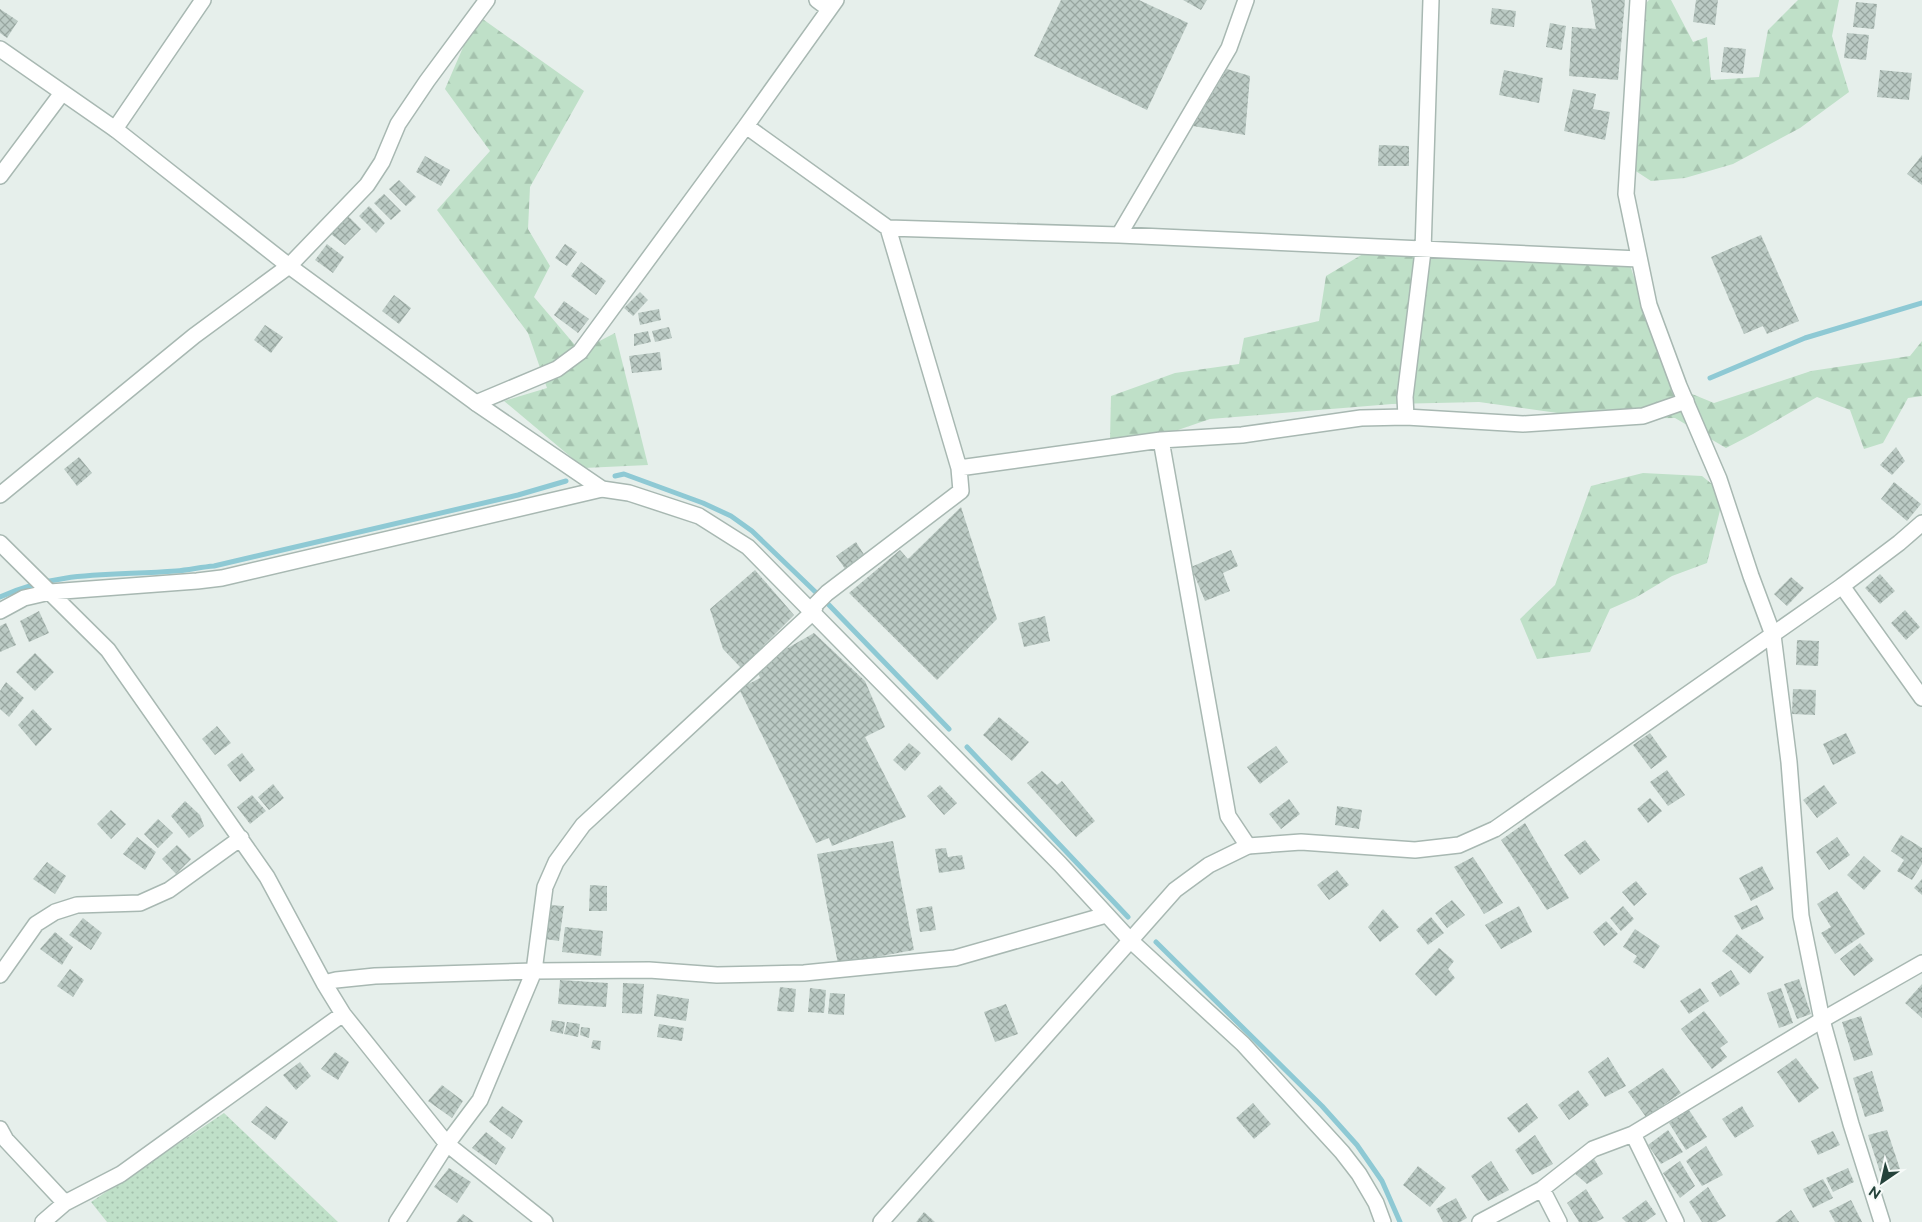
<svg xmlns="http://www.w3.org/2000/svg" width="1922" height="1222" viewBox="0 0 1922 1222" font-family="Raleway,sans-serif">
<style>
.grass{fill:url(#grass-dots)}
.forest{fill:url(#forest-firs)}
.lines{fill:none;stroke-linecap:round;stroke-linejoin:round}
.stream{stroke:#8ec9d4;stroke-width:5}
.building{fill:url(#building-cross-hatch)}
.minor-casing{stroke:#a8b8b2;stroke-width:18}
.tertiary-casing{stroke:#a8b8b2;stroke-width:18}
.minor{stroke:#fff;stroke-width:15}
.tertiary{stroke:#fff;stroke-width:15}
</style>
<defs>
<pattern id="grass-dots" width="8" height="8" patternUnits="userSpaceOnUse" patternTransform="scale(1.25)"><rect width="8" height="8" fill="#bfe0c8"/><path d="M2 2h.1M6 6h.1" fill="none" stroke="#a4c1ad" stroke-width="1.8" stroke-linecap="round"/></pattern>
<pattern id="forest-firs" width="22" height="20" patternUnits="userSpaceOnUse" patternTransform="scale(1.25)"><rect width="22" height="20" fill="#bfe0c8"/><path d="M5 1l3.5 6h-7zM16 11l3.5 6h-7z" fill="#a4c1ad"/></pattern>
<pattern id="building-cross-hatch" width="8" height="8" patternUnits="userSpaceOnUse" patternTransform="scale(1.25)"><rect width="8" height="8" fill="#bbcac4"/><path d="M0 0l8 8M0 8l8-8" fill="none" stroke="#98a6a0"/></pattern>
</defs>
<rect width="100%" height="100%" fill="#e6efeb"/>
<path class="grass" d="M 224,1113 L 338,1222 L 107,1222 L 91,1202 Z"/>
<path class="forest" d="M 1649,0 L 1671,0 L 1693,42 L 1707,37 L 1711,80 L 1759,77 L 1768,30 L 1798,0 L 1839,0 L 1832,36 L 1849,92 L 1800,128 L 1733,164 L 1685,178 L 1651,181 L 1628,166 L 1633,70 L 1646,3 Z
M 477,15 L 584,91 L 530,187 L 528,229 L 550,266 L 534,297 L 580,351 L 615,333 L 648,465 L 584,468 L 504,401 L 547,388 L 528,333 L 437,210 L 490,151 L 445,89 Z
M 1373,248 L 1628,259 L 1670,385 L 1714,403 L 1811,371 L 1910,356 L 1922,341 L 1922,396 L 1908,398 L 1883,443 L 1864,449 L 1850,410 L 1817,397 L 1753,434 L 1726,448 L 1675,418 L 1600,419 L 1479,402 L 1392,404 L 1210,419 L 1140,443 L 1110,440 L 1111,396 L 1175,373 L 1239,364 L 1244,338 L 1319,321 L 1326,276 Z
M 1643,473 L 1702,476 L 1724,494 L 1707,563 L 1672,576 L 1635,598 L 1610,609 L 1590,652 L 1537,659 L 1520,619 L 1555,585 L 1591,486 Z"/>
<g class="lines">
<path class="stream" d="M 1710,378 L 1805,338 L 1922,303
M 615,476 L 624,474 L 703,503 L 731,516 L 752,531 L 829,605 L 949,729
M 0,597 C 58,570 114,576 176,571 C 189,570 201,567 214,566 L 518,495 L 566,481
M 967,747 L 1128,917
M 1156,942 L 1322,1106 L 1357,1145 L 1382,1181 L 1400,1222"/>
</g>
<path class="building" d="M 1061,0 L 1139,0 L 1188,23 L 1147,110 L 1034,56 Z
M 1183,0 L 1207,0 L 1201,10 Z
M 1591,0 L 1625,0 L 1618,80 L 1569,76 L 1572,27 L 1596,29 Z
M 1696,0 L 1718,0 L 1715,25 L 1693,22 Z
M 1856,2 L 1877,4 L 1874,29 L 1853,27 Z
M 1492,8 L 1516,11 L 1514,27 L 1490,24 Z
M 0,9 L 18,21 L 7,38 L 0,33 Z
M 1550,23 L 1566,26 L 1562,50 L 1546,47 Z
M 1847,33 L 1869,35 L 1866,60 L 1844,58 Z
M 1724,47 L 1746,49 L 1743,74 L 1721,72 Z
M 1227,69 L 1250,76 L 1245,135 L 1193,126 Z
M 1504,70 L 1543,78 L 1539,103 L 1499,95 Z
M 1880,70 L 1912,73 L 1909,100 L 1877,97 Z
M 1573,89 L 1596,94 L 1593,109 L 1610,112 L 1605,140 L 1564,131 Z
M 1379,145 L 1409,146 L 1409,166 L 1378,166 Z
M 1922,155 L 1922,185 L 1907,174 Z
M 425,156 L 450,170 L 441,186 L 416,172 Z
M 399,180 L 416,197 L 406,206 L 389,189 Z
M 384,194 L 401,211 L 391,220 L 374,203 Z
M 369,206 L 385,223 L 376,233 L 359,216 Z
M 347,215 L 361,229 L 345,245 L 331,234 Z
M 1761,235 L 1799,321 L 1767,334 L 1763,326 L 1744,334 L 1711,257 Z
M 327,244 L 344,257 L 333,273 L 315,260 Z
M 565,244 L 577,252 L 567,266 L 555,258 Z
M 581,262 L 606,281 L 596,295 L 571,276 Z
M 640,292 L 648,300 L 633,316 L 624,308 Z
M 394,295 L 411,308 L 399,324 L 382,311 Z
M 564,301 L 589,319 L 578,333 L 554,315 Z
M 659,309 L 661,320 L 640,325 L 638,313 Z
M 265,325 L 283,337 L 271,353 L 254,340 Z
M 669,327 L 672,338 L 655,342 L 652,331 Z
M 648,331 L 651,342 L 634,346 L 634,334 Z
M 660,352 L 662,370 L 632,373 L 629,356 Z
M 1896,447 L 1905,461 L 1892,475 L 1880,465 Z
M 79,457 L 92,473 L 77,486 L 64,469 Z
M 1894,482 L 1921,504 L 1907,521 L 1881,499 Z
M 961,507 L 997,619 L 937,680 L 849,593 L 900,550 L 908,559 Z
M 856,542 L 865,556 L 846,570 L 836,556 Z
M 1231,550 L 1238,566 L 1223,573 L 1230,591 L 1205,601 L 1191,567 Z
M 755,570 L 794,615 L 741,668 L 723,649 L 710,609 Z
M 1880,574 L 1895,591 L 1880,604 L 1865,588 Z
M 1791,577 L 1804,588 L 1787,606 L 1774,594 Z
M 1905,610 L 1920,627 L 1906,640 L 1891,623 Z
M 39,611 L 49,633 L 29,642 L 20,621 Z
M 1045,616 L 1050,641 L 1024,647 L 1018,623 Z
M 6,623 L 16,645 L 0,652 L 0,626 Z
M 814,633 L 865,681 L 885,727 L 865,737 L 906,817 L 832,846 L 829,838 L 816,843 L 739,689 L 760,678 L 758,673 L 786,649 Z
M 1797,640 L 1819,641 L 1818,666 L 1796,665 Z
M 35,653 L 54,672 L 35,691 L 16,672 Z
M 6,682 L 24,698 L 9,717 L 0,709 L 0,691 Z
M 1793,689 L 1816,690 L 1815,715 L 1792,714 Z
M 33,709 L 52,729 L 36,746 L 18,725 Z
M 999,717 L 1029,742 L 1012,761 L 983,735 Z
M 217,726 L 231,743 L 215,755 L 202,739 Z
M 1650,733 L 1667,757 L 1651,769 L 1633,745 Z
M 1846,733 L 1856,753 L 1833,765 L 1823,744 Z
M 909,743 L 921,753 L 905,771 L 893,760 Z
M 1276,746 L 1288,762 L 1260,784 L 1247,767 Z
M 242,753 L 255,770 L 240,782 L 227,765 Z
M 1667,770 L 1685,795 L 1668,806 L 1650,782 Z
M 1042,771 L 1057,785 L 1062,781 L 1095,821 L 1076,837 L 1027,783 Z
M 273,784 L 284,798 L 269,810 L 258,797 Z
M 940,785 L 957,803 L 944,815 L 927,796 Z
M 1824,785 L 1837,803 L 1817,818 L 1803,800 Z
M 252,795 L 266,811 L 250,824 L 237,807 Z
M 1650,798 L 1662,811 L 1648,823 L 1637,809 Z
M 1289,799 L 1300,814 L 1281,829 L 1269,814 Z
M 185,801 L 200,815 L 204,826 L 189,838 L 171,816 Z
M 1337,806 L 1362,810 L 1359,829 L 1335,825 Z
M 111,810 L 126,824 L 111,839 L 97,824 Z
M 158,819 L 173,833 L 158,848 L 144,834 Z
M 1525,823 L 1569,898 L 1547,910 L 1501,840 Z
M 1901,835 L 1922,848 L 1922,864 L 1912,880 L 1897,871 L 1904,860 L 1891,851 Z
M 137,837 L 156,852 L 145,870 L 123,854 Z
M 1837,837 L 1850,855 L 1829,870 L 1816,852 Z
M 1585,840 L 1600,860 L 1580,875 L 1564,855 Z
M 893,841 L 914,950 L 838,964 L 817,854 Z
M 177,845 L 191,859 L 176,874 L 162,859 Z
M 946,848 L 948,857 L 962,855 L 965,869 L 939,873 L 935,849 Z
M 1864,856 L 1881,871 L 1864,890 L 1847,875 Z
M 1473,857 L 1503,903 L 1484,914 L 1454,867 Z
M 47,862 L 66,876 L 55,894 L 33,879 Z
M 1762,866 L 1774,889 L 1751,901 L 1739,878 Z
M 1337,870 L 1349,885 L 1329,900 L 1317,885 Z
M 1922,879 L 1922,895 L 1914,888 Z
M 1636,881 L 1647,894 L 1634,906 L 1622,892 Z
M 590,885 L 607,886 L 607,911 L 589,911 Z
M 1837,891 L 1865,934 L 1835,954 L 1821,933 L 1831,927 L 1817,904 Z
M 1452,900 L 1465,915 L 1447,928 L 1435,913 Z
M 549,905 L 564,906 L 559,941 L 545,939 Z
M 1757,905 L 1764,919 L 1742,930 L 1734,916 Z
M 932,906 L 936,930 L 920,932 L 916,909 Z
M 1519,906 L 1532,932 L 1501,949 L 1485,925 Z
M 1623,906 L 1634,919 L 1621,931 L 1610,918 Z
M 1383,909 L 1399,927 L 1380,942 L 1368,927 Z
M 1431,917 L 1444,933 L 1428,945 L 1416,930 Z
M 83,918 L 102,933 L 91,950 L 69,935 Z
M 1606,921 L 1618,934 L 1604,946 L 1593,932 Z
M 565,927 L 603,931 L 601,956 L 562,952 Z
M 1635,929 L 1660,946 L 1644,969 L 1633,962 L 1637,956 L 1623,947 Z
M 55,932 L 73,947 L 62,965 L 40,949 Z
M 1737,934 L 1764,957 L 1750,974 L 1722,951 Z
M 1860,943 L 1874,960 L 1854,976 L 1840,959 Z
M 1439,948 L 1454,961 L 1448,969 L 1455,978 L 1436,996 L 1415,974 Z
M 70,969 L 84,980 L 73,997 L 57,986 Z
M 1731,970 L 1740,984 L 1720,997 L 1711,983 Z
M 1799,979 L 1811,1014 L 1797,1019 L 1784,984 Z
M 560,980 L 608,983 L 606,1007 L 558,1004 Z
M 623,983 L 644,984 L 642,1014 L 622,1013 Z
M 1922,984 L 1922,1018 L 1905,1003 Z
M 780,987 L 796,989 L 794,1012 L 777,1011 Z
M 810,988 L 826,990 L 824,1013 L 808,1012 Z
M 1700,988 L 1709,1001 L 1689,1014 L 1680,1001 Z
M 1781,988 L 1793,1023 L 1779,1028 L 1767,993 Z
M 830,993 L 845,994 L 844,1015 L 828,1014 Z
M 657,994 L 689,999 L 686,1021 L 654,1016 Z
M 1006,1004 L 1018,1034 L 995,1042 L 984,1012 Z
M 1704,1011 L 1728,1042 L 1720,1048 L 1727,1057 L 1712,1069 L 1681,1029 Z
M 1861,1016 L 1873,1055 L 1854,1061 L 1842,1022 Z
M 552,1020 L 565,1022 L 563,1034 L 550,1031 Z
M 567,1022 L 580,1024 L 578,1037 L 564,1034 Z
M 659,1024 L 684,1028 L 682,1041 L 657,1037 Z
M 581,1027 L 590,1028 L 589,1038 L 580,1035 Z
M 593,1040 L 601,1041 L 600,1050 L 591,1048 Z
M 335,1052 L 349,1062 L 338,1080 L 321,1069 Z
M 1608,1057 L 1626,1086 L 1605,1097 L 1588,1072 Z
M 1796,1058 L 1819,1088 L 1799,1103 L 1777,1072 Z
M 300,1062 L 311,1076 L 296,1090 L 283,1075 Z
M 1663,1068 L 1681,1093 L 1646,1117 L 1628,1092 Z
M 1872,1071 L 1884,1111 L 1865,1117 L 1853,1078 Z
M 442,1085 L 463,1101 L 452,1118 L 428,1101 Z
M 1578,1090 L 1589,1105 L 1569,1120 L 1558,1105 Z
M 1253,1103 L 1271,1124 L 1254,1139 L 1236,1118 Z
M 1527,1103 L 1538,1118 L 1519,1133 L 1507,1118 Z
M 266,1106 L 288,1122 L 275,1140 L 251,1122 Z
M 502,1106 L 523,1121 L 512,1139 L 489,1122 Z
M 1742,1106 L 1754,1126 L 1735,1138 L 1722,1119 Z
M 1689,1110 L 1707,1137 L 1686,1150 L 1669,1123 Z
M 1668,1130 L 1683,1152 L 1661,1164 L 1648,1145 Z
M 1887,1130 L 1900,1169 L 1881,1175 L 1868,1135 Z
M 1833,1131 L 1840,1145 L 1818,1155 L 1811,1141 Z
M 486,1132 L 506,1148 L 496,1165 L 472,1148 Z
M 1535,1135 L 1553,1164 L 1532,1175 L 1515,1150 Z
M 1706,1146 L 1723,1175 L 1702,1186 L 1686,1161 Z
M 1593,1157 L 1603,1174 L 1587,1184 L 1573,1172 Z
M 1491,1161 L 1509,1190 L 1488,1201 L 1471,1176 Z
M 1680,1161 L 1695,1186 L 1680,1198 L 1663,1173 Z
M 1418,1166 L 1446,1188 L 1430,1207 L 1403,1185 Z
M 449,1168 L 471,1182 L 457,1203 L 434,1187 Z
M 1848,1168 L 1854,1182 L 1833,1192 L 1826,1178 Z
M 1823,1179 L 1833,1198 L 1813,1208 L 1803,1189 Z
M 1708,1187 L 1726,1216 L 1716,1222 L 1702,1222 L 1689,1202 Z
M 1586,1189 L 1604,1218 L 1596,1222 L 1579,1222 L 1567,1203 Z
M 1456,1198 L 1467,1218 L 1460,1222 L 1443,1222 L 1436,1209 Z
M 1646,1200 L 1656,1214 L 1645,1222 L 1626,1222 L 1622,1218 Z
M 1851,1200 L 1862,1222 L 1835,1222 L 1829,1211 Z
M 1791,1210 L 1799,1222 L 1775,1222 Z
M 924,1212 L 935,1222 L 916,1222 Z
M 463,1214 L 474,1222 L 456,1222 Z"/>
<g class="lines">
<g class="minor-casing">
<path id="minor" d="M 817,0 L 829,9
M 746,126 L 888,228 L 1119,235 L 1639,259
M 115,129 L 203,0
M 0,176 L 62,93
M 1119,235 L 1229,48 L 1246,0
M 476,403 L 557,369 L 580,352 L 746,126 L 836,0
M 1406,417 L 1405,397 L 1423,251 L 1431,0
M 1161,440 L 1228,816 L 1248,846
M 959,468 L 1161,440 L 1242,435 L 1361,418 L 1406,417 L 1523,424 L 1643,416 L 1686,401
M 0,495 L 194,336 L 289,266 L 367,185 L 382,162 L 398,124 L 427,81 L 487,0
M 0,543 L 108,650 L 267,877 L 324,983 L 343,1014 L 447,1144 L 545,1222
M 1842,586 L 1922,698
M 0,611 L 24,598 L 50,592 L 197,581 L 222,578 L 602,489
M 0,975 L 36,924 L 55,912 L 77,905 L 140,903 L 169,890 L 241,838
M 324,983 L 336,980 L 375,976 L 534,971 L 649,970 L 717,975 L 804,973 L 955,958 L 1106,915
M 0,1129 L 6,1140 L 65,1203
M 1633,1134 L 1676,1222
M 1542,1189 L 1559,1222
M 43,1222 L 65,1203 L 121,1174 L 343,1014
M 397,1222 L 447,1144 L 480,1100 L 534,971 L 545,887 L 556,862 L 583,825 L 813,612 L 816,604 L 827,593 L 961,491 L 959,468 L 888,228
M 1480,1222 L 1542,1189 L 1593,1149 L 1633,1134 L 1822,1020 L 1922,963"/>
</g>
<g class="tertiary-casing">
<path id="tertiary" d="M 1638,0 L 1626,194 L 1649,305 L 1679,386 L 1719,479 L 1751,576 L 1773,635 L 1789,762 L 1801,916 L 1822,1020 L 1851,1124 L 1882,1222
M 0,49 L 115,129 L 289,266 L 476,403 L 602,489 L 629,493 L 699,516 L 748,547 L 1060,864 L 1131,941 L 1243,1044 L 1342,1152 L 1359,1174 L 1376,1203 L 1383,1222
M 881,1222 L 1175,890 L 1209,865 L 1248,846 L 1301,842 L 1415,850 L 1459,845 L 1495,829 L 1842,586 L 1899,543 L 1922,523"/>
</g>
<use href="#minor" class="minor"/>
<use href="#tertiary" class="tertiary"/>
</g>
<g transform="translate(1882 1182) rotate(214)" stroke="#f7fbf9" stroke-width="4" paint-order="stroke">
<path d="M0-4L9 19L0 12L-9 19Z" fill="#24423a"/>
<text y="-8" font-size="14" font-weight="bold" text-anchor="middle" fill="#24423a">N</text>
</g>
</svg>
